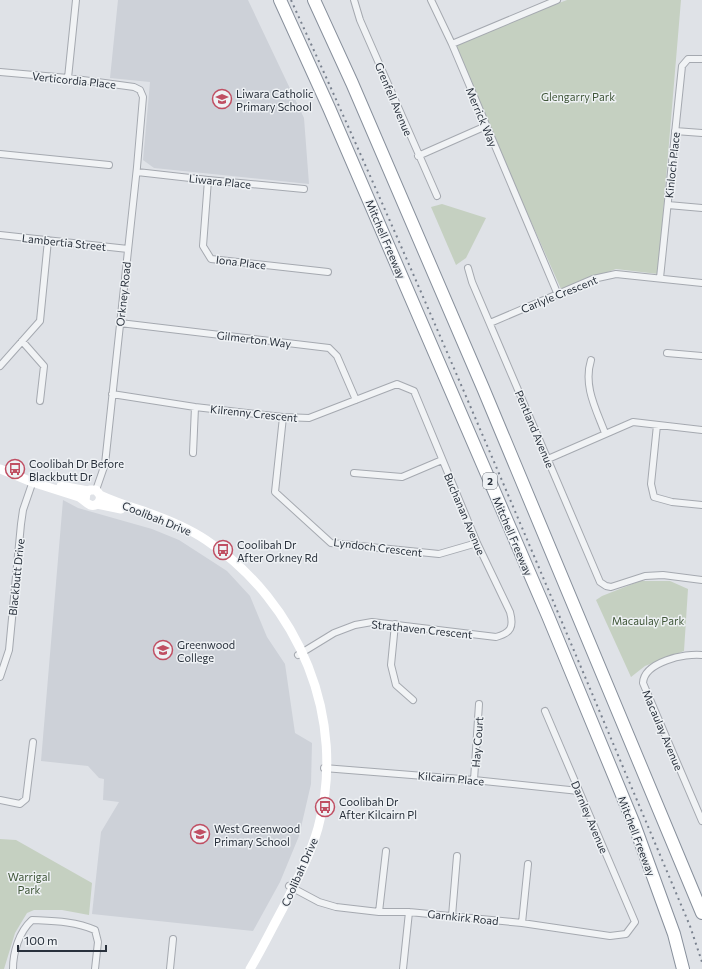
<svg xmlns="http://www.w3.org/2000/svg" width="702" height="969" viewBox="0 0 702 969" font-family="Commissioner,sans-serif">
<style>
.built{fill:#cdd1d8}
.park{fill:#c5d0c1}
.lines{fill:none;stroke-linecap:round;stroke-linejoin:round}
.street-casing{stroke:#a5a9b0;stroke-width:8}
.highway-casing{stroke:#88909c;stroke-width:14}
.street{stroke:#f1f3f5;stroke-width:6}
.secondary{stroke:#fff;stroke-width:9}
.highway{stroke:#fff;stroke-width:12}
.rail{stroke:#7a828f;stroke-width:2;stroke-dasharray:2 4;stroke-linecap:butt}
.labels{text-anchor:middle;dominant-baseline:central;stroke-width:3;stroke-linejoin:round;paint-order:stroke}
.shield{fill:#eef1f4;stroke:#646b73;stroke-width:1}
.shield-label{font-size:10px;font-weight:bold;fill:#29313c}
.street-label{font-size:11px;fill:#29313c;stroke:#eef1f4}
.poi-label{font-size:11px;fill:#29313c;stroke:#eef1f4;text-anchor:start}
.park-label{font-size:11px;fill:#3f5638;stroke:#eef1f4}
</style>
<rect width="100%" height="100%" fill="#dfe2e7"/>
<path class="built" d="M 118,0 L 248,0 L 304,118 L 309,184 L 154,168 L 143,160 L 150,82 L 110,78 Z
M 63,500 L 78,508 L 152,529 L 179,540 L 227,571 L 250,596 L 267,637 L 285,664 L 295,733 L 312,743 L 311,784 L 299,836 L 280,882 L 253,931 L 92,914 L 101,832 L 119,802 L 103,800 L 104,779 L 99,778 L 88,766 L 41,761 Z"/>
<path class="park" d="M 567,0 L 681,0 L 658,274 L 616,269 L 561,289 L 452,44 Z
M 442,204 L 486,218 L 466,258 L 456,265 L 431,207 Z
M 640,581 L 670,581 L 688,589 L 684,651 L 645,666 L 631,677 L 596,600 L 602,596 Z
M 0,839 L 16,840 L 92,883 L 89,915 L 62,910 L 34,910 L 27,913 L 15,933 L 4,969 L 0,969 Z"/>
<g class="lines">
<g class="street-casing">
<path id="street" d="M 354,0 L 360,20 L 437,196
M 431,0 L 452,44
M 557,0 L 452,44 L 558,295
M 0,72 L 68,78 L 134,87 L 140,90 L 143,97 L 137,167 L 105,464 L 96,490
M 68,78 L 76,0
M 675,131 L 702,133
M 0,154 L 109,165
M 418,156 L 486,126
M 137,172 L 208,180 L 304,189
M 208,180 L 203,246 L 211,259 L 328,272
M 668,205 L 702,208
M 0,235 L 128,249
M 468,268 L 472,282 L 600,582 L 606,586 L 611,587 L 645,576 L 663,575 L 702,580
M 660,278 L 682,66 L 688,59 L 702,59
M 120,323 L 329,348 L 337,356 L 356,400
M 490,323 L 593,279 L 616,274 L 702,283
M 22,341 L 44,366 L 40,401
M 667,353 L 702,356
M 591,360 C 583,386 596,409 605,433
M 0,366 L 40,321 L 48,240
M 112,394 L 195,407 L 283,417 L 309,418 L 397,384 L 414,391 L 477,543 L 510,612 C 514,627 511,633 496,637 L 372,622 L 355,625 L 334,633 L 298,655
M 283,417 L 275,492 L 331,543 L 439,554 L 477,543
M 657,425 L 651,484 L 654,497 L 672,502 L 702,505
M 193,453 L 195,407
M 548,459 L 633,422 L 702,430
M 354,473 L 402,477 L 442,460
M 395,624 L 391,665 L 396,685 L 413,700
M 702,655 C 685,653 644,662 643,683 L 702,821
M 0,677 L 9,650 L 21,524 L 23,510 L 34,478
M 324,768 L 474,780 L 579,791
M 474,780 L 479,704
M 0,800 L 20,804 L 26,799 L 33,742
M 289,886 L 319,902 L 336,907 L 379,912 L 409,912 L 522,923 L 610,936 L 626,934 L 635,922 L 545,711
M 379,912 L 386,851
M 452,916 L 457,856
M 522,923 L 528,864
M 13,969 C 13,952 19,932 32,920 C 53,921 75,921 95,930 L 98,942 L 95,969
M 170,969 L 173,939
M 403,969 L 409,912"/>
</g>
<g class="highway-casing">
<path id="highway" d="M 280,0 L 329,108 L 548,616 L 634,824 L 674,934 L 683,969
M 314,0 L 352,83 L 483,388 L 702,913"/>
</g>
<use href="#street" class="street"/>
<path class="secondary" d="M 0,469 L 32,482 L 79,497 C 85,500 90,509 97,504 C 100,502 101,499 100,495 L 96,490 L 90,490 L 86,493 L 85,500
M 61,486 L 88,491
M 100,495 C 115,502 131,507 146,512 C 166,519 188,528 206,540 C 299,602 348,719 318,828 C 310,856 296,882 283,908 C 272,928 262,949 250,969
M 97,504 L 121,509"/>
<use href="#highway" class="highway"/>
<path class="rail" d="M 291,0 C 431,306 559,616 690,926 L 702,962"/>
</g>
<defs>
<g id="school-ring" transform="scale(1)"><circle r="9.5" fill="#eef1f4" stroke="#c04f63" stroke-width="1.5"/><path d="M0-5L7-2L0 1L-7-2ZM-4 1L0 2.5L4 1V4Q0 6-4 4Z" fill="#c04f63"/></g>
<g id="bus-ring" transform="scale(1)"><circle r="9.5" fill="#eef1f4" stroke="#c04f63" stroke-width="1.5"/><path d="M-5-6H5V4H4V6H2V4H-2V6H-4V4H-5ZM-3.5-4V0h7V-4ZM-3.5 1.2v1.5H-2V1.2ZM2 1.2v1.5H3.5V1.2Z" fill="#c04f63"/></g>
</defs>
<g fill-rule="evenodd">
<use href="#school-ring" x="222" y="99"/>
<use href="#bus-ring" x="15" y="469"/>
<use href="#bus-ring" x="223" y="550"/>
<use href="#school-ring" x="163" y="650"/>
<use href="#bus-ring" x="325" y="807"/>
<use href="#school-ring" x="200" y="834"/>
</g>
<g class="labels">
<rect class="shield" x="483" y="473" width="14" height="16" rx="3"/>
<g class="shield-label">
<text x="490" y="481">2</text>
</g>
<g class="street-label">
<text transform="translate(74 80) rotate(6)">Verticordia Place</text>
<text transform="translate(394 99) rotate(67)">Grenfell Avenue</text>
<text transform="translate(482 117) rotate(67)">Merrick Way</text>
<text transform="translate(672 165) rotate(-84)">Kinloch Place</text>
<text transform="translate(220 181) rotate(6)">Liwara Place</text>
<text transform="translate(386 239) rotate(67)">Mitchell Freeway</text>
<text transform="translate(64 242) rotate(6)">Lambertia Street</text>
<text transform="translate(241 262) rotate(7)">Iona Place</text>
<text transform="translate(123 294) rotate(-84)">Orkney Road</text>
<text transform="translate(559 294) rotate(-22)">Carlyle Crescent</text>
<text transform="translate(254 339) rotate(7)">Gilmerton Way</text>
<text transform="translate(254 413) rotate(6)">Kilrenny Crescent</text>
<text transform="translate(535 429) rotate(67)">Pentland Avenue</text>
<text transform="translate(465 514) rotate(67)">Buchanan Avenue</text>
<text transform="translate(157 518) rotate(22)">Coolibah Drive</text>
<text transform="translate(513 536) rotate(67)">Mitchell Freeway</text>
<text transform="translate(378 547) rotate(7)">Lyndoch Crescent</text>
<text transform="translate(16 577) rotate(-84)">Blackbutt Drive</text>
<text transform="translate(422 629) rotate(6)">Strathaven Crescent</text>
<text transform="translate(663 730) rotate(67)">Macaulay Avenue</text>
<text transform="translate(477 742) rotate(-86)">Hay Court</text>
<text transform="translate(451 778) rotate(5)">Kilcairn Place</text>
<text transform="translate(590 817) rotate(67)">Darnley Avenue</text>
<text transform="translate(637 836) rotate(69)">Mitchell Freeway</text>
<text transform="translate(299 872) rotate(-66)">Coolibah Drive</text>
<text transform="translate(463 917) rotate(6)">Garnkirk Road</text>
</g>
<g class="poi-label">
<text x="236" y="93">Liwara Catholic<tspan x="236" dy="13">Primary School</tspan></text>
<text x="29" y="463">Coolibah Dr Before<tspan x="29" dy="13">Blackbutt Dr</tspan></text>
<text x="237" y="544">Coolibah Dr<tspan x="237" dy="13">After Orkney Rd</tspan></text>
<text x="177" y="644">Greenwood<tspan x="177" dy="13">College</tspan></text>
<text x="339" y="801">Coolibah Dr<tspan x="339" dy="13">After Kilcairn Pl</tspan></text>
<text x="214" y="828">West Greenwood<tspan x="214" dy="13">Primary School</tspan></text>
</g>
<g class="park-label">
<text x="578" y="96">Glengarry Park</text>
<text x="648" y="620">Macaulay Park</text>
<text x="29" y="876">Warrigal<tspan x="29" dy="13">Park</tspan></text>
</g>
</g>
<path d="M18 945v6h88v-6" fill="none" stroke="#29313c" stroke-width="2"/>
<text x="24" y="945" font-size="12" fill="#29313c" stroke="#eef1f4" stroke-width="3" paint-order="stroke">100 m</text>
</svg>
